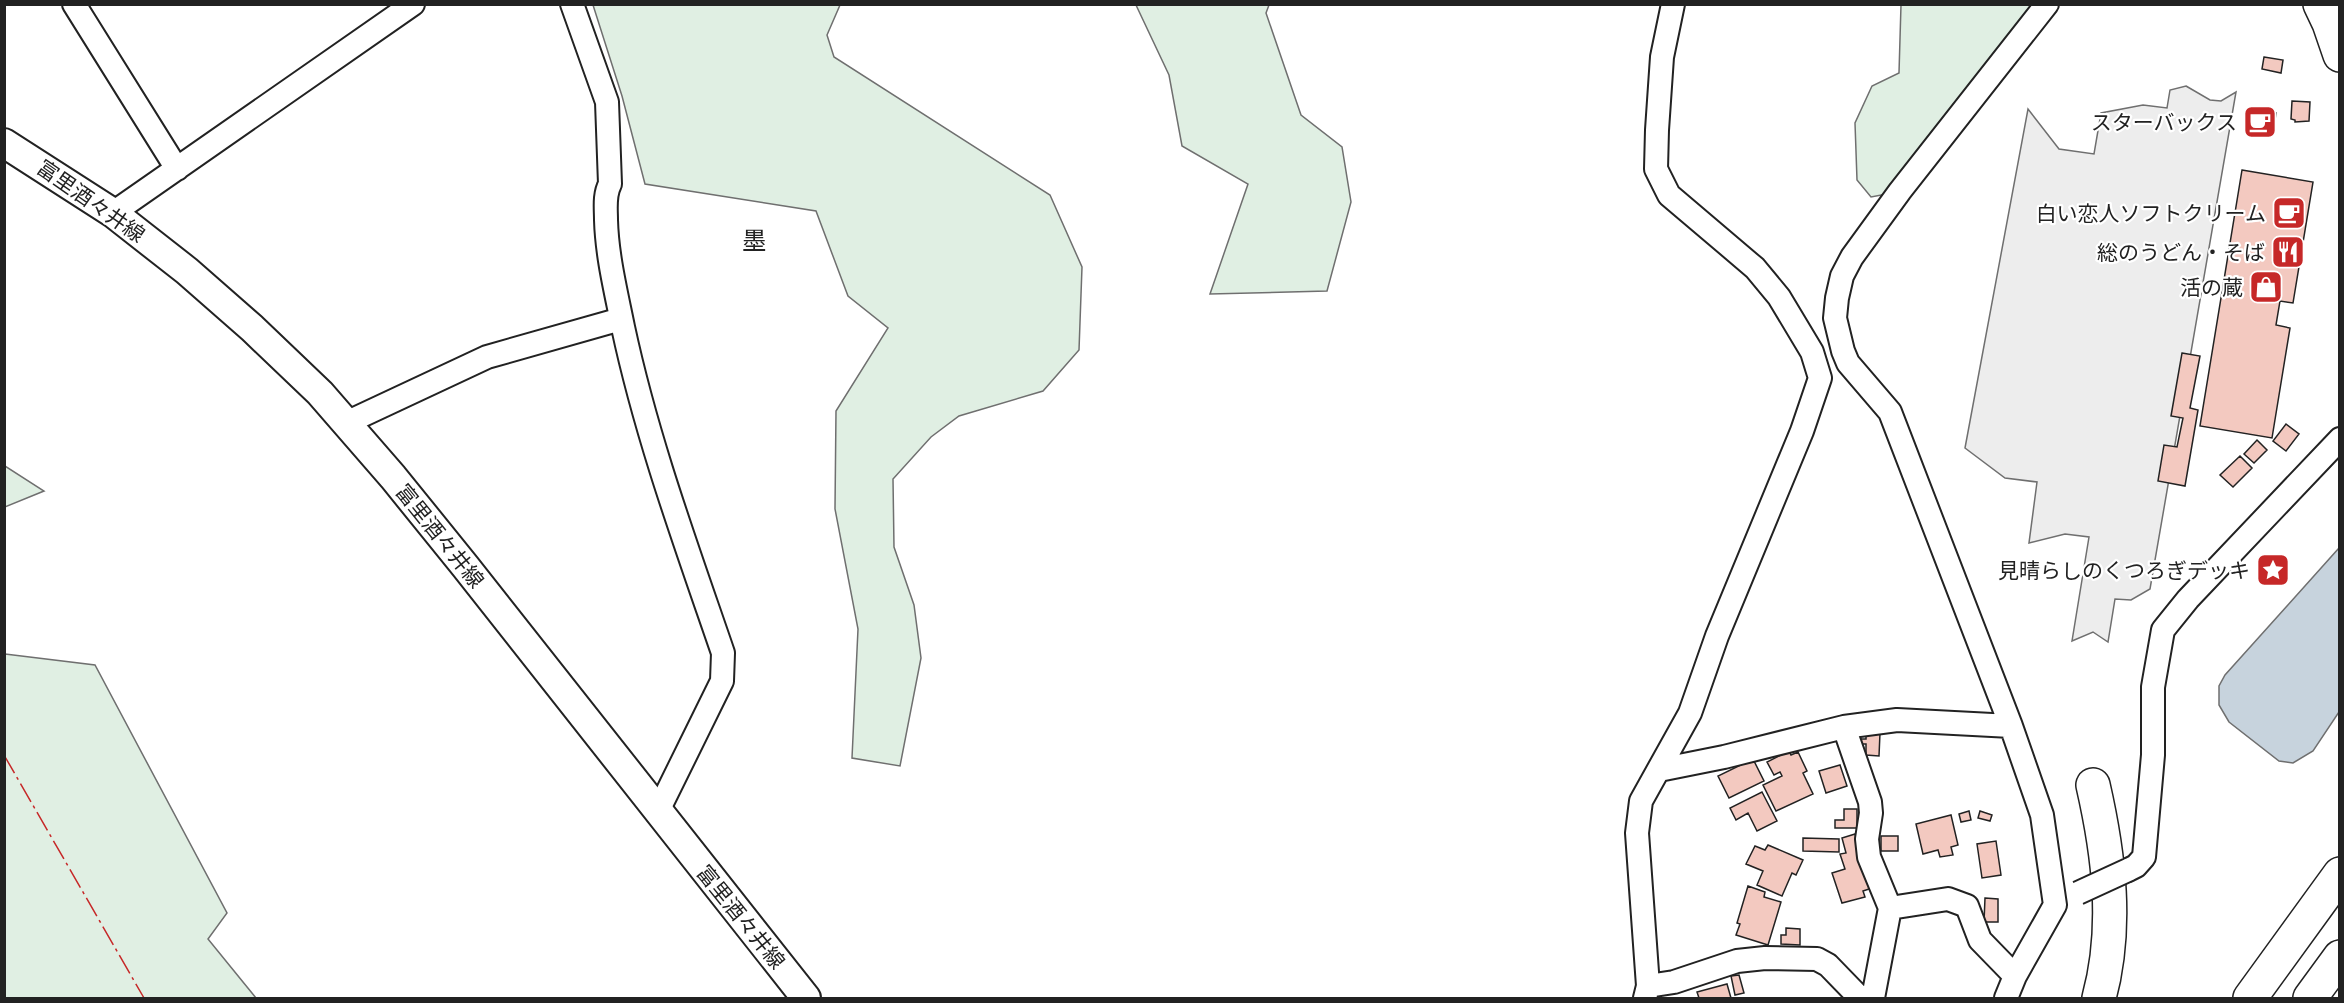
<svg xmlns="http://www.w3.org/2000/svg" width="2344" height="1003" viewBox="0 0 2344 1003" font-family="Inter,'Noto Sans JP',sans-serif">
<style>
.green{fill:#e0efe3;stroke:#6f6f6f;stroke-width:1.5}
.parking{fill:#ededed;stroke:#6f6f6f;stroke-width:1.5}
.water{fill:#c7d3dd;stroke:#6f6f6f;stroke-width:1.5}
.building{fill:#f3c9c0;stroke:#222;stroke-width:1.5}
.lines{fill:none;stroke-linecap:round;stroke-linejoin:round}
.minor-casing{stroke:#222;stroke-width:26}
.major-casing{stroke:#222;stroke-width:32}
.highway-casing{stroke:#222;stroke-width:36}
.minor{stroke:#fff;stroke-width:22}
.major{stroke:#fff;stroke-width:28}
.highway{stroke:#fff;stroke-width:33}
.minor-bridge-casing{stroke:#222;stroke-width:26;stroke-linecap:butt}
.minor-bridge{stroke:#fff;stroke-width:22}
.power{stroke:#c62828;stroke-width:1.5;stroke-dasharray:21 4.5 3 4.5;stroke-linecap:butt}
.labels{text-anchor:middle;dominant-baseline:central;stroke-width:4.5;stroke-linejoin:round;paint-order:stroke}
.poi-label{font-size:21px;fill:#222;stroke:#fff;text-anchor:end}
.street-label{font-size:21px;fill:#222;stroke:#fff}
.quarter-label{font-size:24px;fill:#222;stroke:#fff}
</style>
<rect width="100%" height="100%" fill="#fff"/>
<path class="green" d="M 593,5 L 840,5 L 827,35 L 834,57 L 1050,195 L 1082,267 L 1079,350 L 1043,391 L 959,416 L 931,437 L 893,479 L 894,547 L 914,605 L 921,658 L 900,766 L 852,758 L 858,629 L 835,509 L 836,411 L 888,328 L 848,296 L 816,211 L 645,184 L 622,96 Z
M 1136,5 L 1269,5 L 1266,13 L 1301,115 L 1342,147 L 1351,202 L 1327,291 L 1210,294 L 1248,184 L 1182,146 L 1169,75 Z
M 1901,5 L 2036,5 L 1892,193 L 1871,197 L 1857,180 L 1855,123 L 1872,86 L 1899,73 Z
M 4,466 L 5,466 L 44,491 L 5,507 Z
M 5,654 L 95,665 L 227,913 L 208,939 L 256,998 L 5,998 Z"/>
<path class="parking" d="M 2186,86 L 2210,100 L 2221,101 L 2236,92 L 2150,589 L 2131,600 L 2115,599 L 2108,642 L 2093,632 L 2072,641 L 2089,537 L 2065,534 L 2029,543 L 2037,482 L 2005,478 L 1965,448 L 2028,109 L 2059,149 L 2094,154 L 2101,113 L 2143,105 L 2167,108 L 2170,90 Z"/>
<path class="water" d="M 2339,548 L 2339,712 L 2313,751 L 2293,763 L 2279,761 L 2229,722 L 2219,705 L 2219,686 L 2225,675 Z"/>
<path class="building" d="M 2264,57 L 2283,60 L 2281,73 L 2262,69 Z
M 2292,101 L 2310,102 L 2309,121 L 2295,122 L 2295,120 L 2291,119 Z
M 2248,109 L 2276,113 L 2273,134 L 2245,131 Z
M 2242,170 L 2313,182 L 2293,303 L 2280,301 L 2276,325 L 2290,328 L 2272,438 L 2200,426 Z
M 2182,353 L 2200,356 L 2190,408 L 2198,410 L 2185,486 L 2158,481 L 2164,445 L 2177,447 L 2183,418 L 2171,416 Z
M 2286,424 L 2299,434 L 2286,451 L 2273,441 Z
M 2257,440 L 2267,450 L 2254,463 L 2244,454 Z
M 2240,456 L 2252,468 L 2233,487 L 2220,475 Z
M 1866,732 L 1880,733 L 1879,756 L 1866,755 L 1866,744 L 1861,744 L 1861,739 L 1866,739 Z
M 1789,751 L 1791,755 L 1798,752 L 1807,771 L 1803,773 L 1813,794 L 1776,811 L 1763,785 L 1782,776 L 1780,772 L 1774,775 L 1767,762 Z
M 1753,759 L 1764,781 L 1729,798 L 1718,776 Z
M 1840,765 L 1847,786 L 1826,793 L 1819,771 Z
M 1762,792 L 1777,821 L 1757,831 L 1748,813 L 1736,820 L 1730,808 Z
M 1844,809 L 1857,809 L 1857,828 L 1835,828 L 1835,820 L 1844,820 Z
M 1969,811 L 1971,820 L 1961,822 L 1959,814 Z
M 1980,811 L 1992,815 L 1990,821 L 1978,818 Z
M 1951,815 L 1958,845 L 1951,847 L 1953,855 L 1940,857 L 1938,850 L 1923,854 L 1916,824 Z
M 1855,834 L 1872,888 L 1863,891 L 1865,897 L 1842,903 L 1832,873 L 1845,869 L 1840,854 L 1846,853 L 1842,838 Z
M 1881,836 L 1898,836 L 1898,851 L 1881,851 Z
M 1803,838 L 1839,839 L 1839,852 L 1803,851 Z
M 1996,841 L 2001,875 L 1982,878 L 1977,844 Z
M 1768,845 L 1803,860 L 1796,875 L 1792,873 L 1782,896 L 1757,885 L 1763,871 L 1746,864 L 1755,846 L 1765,850 Z
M 1748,886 L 1765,892 L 1764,897 L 1781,902 L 1768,945 L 1736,935 L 1740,924 L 1737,923 Z
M 1985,898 L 1998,899 L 1998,922 L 1984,922 Z
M 1786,928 L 1800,929 L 1800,945 L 1781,944 L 1781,935 L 1786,935 Z
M 1739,975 L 1744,993 L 1735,995 L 1731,976 Z
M 1727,984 L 1731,998 L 1699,998 L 1697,992 Z"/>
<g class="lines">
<g class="minor-casing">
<path id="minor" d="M 74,4 L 177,169
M 572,4 L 607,102 L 610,184 C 604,195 606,208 606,220 C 607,256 616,292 623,327 C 647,439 686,545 723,653 L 722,681 L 657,813
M 113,213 L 413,4
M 346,423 L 487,357 L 621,319
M 1844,727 L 1870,802 L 1871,813 L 1867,839 L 1869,857 L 1890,908 L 1873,998
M 1659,770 L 1724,757 L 1844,727 L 1897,720 L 2011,726
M 2128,870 L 2136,866 L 2144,857 L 2153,755 L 2153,687 L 2163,630 L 2188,599 L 2340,439
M 1890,908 L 1948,899 L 1967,906 L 1980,940 L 2015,976
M 1648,986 L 1674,982 L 1737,961 L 1765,958 L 1817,959 L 1828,965 L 1860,998
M 1645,998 L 1648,986 L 1637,833 L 1641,801 L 1690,713 L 1717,636 L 1802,431 L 1820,378 L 1812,352 L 1779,297 L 1755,268 L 1669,195 L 1656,169 L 1657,130 L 1662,57 L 1673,4
M 2006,998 L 2015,976 L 2055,905 L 2042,815 L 2011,726 L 1890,412 L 1848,363 L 1843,351 L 1835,318 L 1837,298 L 1842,276 L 1852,257 L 1900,191 L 2047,4"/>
</g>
<g class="major-casing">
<path id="major" d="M 4,143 L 113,213 L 187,271 L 252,328 L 320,393 L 393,477 L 465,566 L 806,998"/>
</g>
<g class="highway-casing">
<path id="highway" d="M 2320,4 L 2329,23 L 2340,55
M 2093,785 C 2109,855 2118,928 2099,998
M 2250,998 L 2340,874
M 2310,998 L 2340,957"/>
</g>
<use href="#minor" class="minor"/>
<use href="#major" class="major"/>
<use href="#highway" class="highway"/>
<g class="minor-bridge-casing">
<path id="minor-bridge" d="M 2078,893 L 2128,870"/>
</g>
<use href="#minor-bridge" class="minor-bridge"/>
<path class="power" d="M 4,755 L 144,998"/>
</g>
<defs>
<g id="cafe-square" transform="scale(1.725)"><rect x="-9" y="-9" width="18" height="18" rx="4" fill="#c62828" stroke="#fff"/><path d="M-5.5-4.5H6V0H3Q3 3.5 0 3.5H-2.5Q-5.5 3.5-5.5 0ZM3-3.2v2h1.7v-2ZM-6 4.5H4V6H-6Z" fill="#fff"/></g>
<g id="restaurant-square" transform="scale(1.725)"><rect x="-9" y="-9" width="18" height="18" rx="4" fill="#c62828" stroke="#fff"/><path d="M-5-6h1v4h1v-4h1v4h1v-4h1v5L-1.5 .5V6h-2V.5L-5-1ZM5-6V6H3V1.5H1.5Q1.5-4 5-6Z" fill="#fff"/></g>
<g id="shop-square" transform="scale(1.725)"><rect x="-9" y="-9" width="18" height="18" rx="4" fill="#c62828" stroke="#fff"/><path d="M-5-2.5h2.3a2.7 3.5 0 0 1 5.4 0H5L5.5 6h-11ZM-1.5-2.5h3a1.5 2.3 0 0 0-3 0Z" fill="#fff"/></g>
<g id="sight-square" transform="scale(1.725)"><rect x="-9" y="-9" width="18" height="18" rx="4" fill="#c62828" stroke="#fff"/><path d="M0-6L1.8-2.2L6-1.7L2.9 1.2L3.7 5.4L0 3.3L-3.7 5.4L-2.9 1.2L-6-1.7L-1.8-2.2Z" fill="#fff"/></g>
</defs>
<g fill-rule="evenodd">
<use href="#cafe-square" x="2260" y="122"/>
<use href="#cafe-square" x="2289" y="213"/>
<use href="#restaurant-square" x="2288" y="252"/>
<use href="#shop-square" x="2266" y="287"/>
<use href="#sight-square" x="2273" y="570"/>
</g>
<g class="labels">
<g class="poi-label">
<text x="2237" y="122">スターバックス</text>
<text x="2266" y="213">白い恋人ソフトクリーム</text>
<text x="2265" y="252">総のうどん・そば</text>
<text x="2243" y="287">活の蔵</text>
<text x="2250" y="570">見晴らしのくつろぎデッキ</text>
</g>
<g class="street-label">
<text transform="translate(91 201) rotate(35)">富里酒々井線</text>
<text transform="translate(440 536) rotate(51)">富里酒々井線</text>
<text transform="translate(741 917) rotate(51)">富里酒々井線</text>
</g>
<g class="quarter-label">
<text x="754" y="240">墨</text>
</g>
</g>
<rect width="2344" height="1003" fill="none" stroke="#222222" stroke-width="12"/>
</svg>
